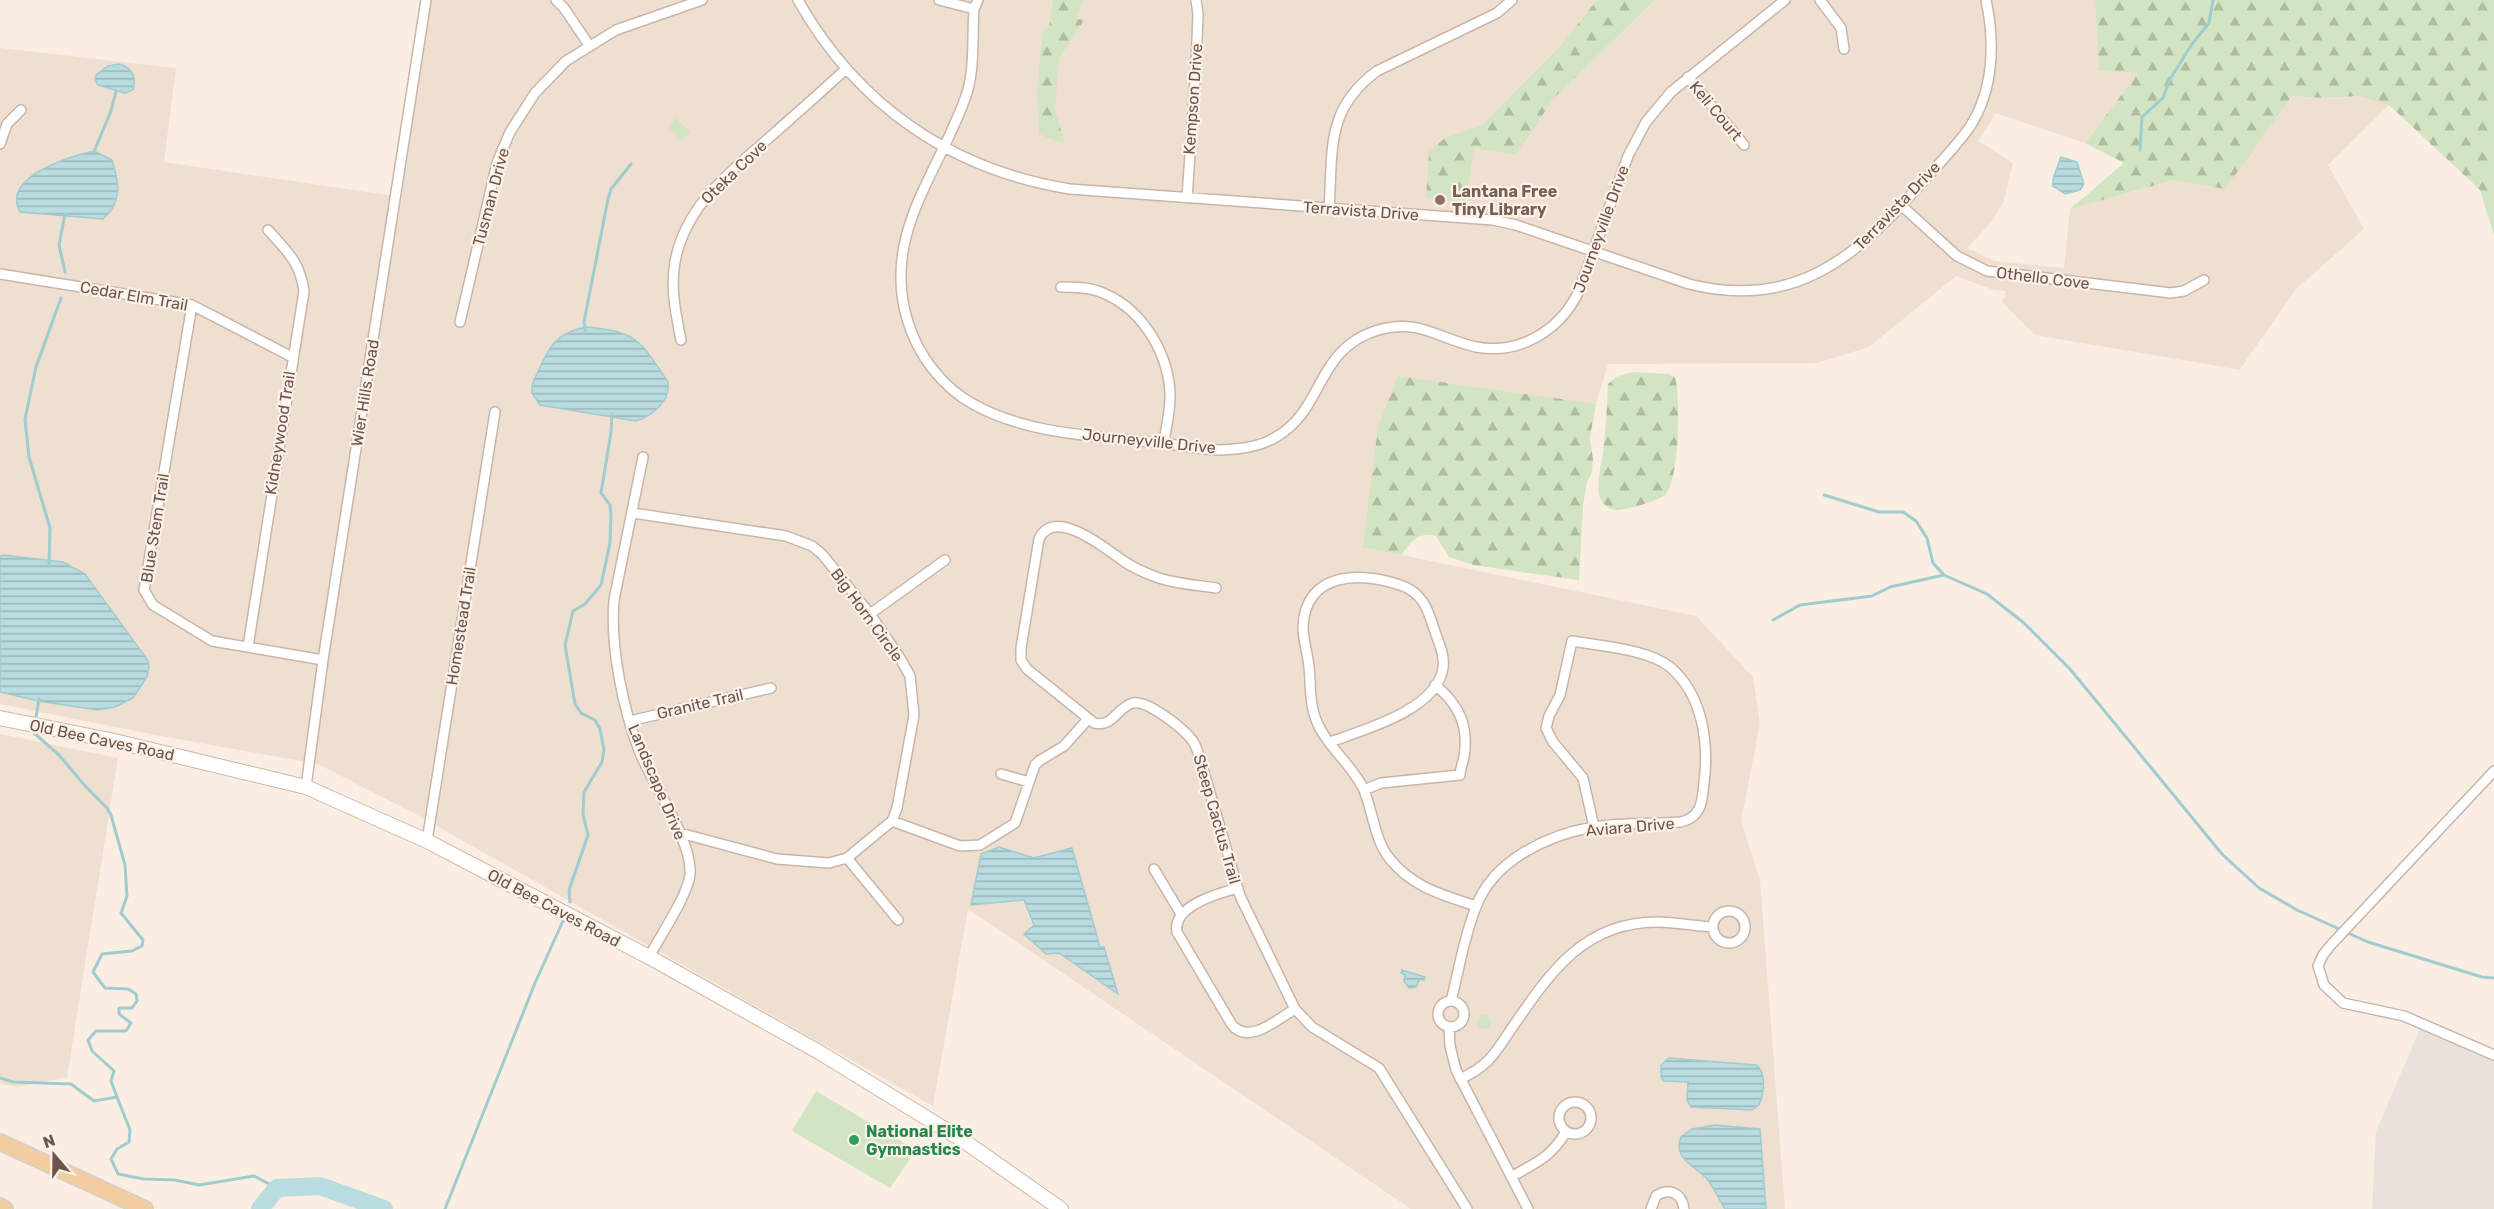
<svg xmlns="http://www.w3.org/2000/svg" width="2494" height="1209" viewBox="0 0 2494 1209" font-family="Rubik,sans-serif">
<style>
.residential{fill:#efdfd1}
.industrial{fill:#e8e1dc}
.forest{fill:url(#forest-firs)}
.green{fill:#d2e4c2}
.water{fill:url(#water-rules);stroke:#a0ccd0;stroke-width:1.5}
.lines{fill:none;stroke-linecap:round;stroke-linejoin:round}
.stream{stroke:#a0ccd0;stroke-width:3}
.river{stroke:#b9dcdf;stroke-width:18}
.street-casing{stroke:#c8b5aa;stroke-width:12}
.secondary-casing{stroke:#cdb7aa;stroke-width:16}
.primary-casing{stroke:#d6cfcd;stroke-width:18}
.street{stroke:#fff;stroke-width:9}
.secondary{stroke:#fff;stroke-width:14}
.primary{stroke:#f1cda0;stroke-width:15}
.education-dot{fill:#8d6e63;stroke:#fcf2e7;stroke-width:2}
.leisure-dot{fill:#2e9e5b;stroke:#fcf2e7;stroke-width:2}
.labels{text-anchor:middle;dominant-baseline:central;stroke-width:4.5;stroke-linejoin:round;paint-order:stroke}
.street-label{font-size:16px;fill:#6d554b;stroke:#fcf2e7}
.education-label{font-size:16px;font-weight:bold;fill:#785e54;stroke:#fcf2e7;text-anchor:start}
.leisure-label{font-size:16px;font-weight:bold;fill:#27864d;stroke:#fcf2e7;text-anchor:start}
</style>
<defs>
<pattern id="forest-firs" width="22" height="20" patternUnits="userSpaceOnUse" patternTransform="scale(1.5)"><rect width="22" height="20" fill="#d2e4c2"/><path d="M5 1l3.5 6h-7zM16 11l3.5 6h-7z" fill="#afbca0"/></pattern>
<pattern id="water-rules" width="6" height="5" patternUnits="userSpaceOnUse" patternTransform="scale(1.5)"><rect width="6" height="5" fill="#b9dcdf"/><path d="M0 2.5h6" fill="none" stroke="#9bb5b7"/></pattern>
</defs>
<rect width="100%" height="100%" fill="#f9eee1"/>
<path class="residential" d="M 432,0 L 1597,0 L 1561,45 L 1482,125 L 1446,137 L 1466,201 L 1474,147 L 1516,155 L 1554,98 L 1655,0 L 2095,0 L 2099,71 L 2139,72 L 2085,143 L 1996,113 L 1978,141 L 2013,163 L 2004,200 L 1993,220 L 1967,248 L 1994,261 L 2064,268 L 2070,209 L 2175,180 L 2225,188 L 2292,96 L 2323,98 L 2359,96 L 2389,105 L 2328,165 L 2364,229 L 2297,288 L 2240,369 L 2241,370 L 2035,335 L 2002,302 L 2006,291 L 1994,290 L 1956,276 L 1869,347 L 1817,363 L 1608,364 L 1596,404 L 1398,376 L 1363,547 L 1696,616 L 1753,677 L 1760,724 L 1741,821 L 1760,880 L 1785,1209 L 1411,1209 L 968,909 L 933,1106 L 419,816 L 318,764 L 161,736 L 0,704 L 0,48 L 176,68 L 164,162 L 400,197 Z
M 0,734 L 118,758 L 67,1077 L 18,1087 L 0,1084 Z"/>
<path class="industrial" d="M 2422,1024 L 2494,1056 L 2494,1209 L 2372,1209 L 2376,1132 Z"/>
<path class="forest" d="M 1053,0 L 1083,0 L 1077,19 L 1084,20 L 1059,59 L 1055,109 L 1065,144 L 1039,134 L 1037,91 L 1043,29 L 1049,28 Z
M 1597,0 L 1655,0 L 1554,98 L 1516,155 L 1474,148 L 1466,202 L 1426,199 L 1429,152 L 1446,137 L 1482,125 L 1561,45 Z
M 2095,0 L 2494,0 L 2494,235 L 2480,190 L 2389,105 L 2359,96 L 2323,98 L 2292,96 L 2225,189 L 2174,180 L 2070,209 L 2124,163 L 2085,143 L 2138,73 L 2099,71 Z
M 1632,372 L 1668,374 L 1675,377 C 1681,398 1679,479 1666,494 C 1660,501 1623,511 1614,510 C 1607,509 1600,500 1599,494 C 1597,480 1601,467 1603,453 C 1606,430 1607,407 1608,384 L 1616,377 Z
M 1398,376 L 1596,404 L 1590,437 L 1593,460 L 1592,472 L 1587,482 L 1583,505 L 1579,580 L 1474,565 L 1449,557 L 1436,536 C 1417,531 1412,542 1401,555 L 1363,547 L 1378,427 Z"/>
<path class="green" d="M 676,118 L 690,132 L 682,141 L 668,127 Z
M1477 1022a7 7 0 1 1 14 0a7 7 0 1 1-14 0Z
M 816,1091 L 916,1150 L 890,1188 L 792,1131 Z"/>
<path class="water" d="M 119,64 C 132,68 137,76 133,90 L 125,93 L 98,85 L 95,80 L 96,75 L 108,66 Z
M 94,151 L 112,160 C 119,182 123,202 103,219 L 20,212 C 0,177 71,156 94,151 Z
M 2061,157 L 2077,162 L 2084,184 L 2080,190 L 2065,194 L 2053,186 L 2053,179 Z
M 587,327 C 638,331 641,342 668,382 C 671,401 652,416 636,421 L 540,405 L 532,393 L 532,385 C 546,355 550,333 587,327 Z
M 3,555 L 63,562 L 85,574 L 147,659 L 149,665 L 147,677 L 133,698 L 115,707 L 97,710 L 38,701 L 0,692 L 0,556 Z
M 999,847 L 1034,858 L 1072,848 L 1100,947 L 1104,947 L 1118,994 L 1059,953 L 1046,954 L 1024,934 L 1034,925 L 1024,900 L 971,905 L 981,854 Z
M 1402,970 L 1425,977 L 1424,980 L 1420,979 L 1416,987 L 1409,988 L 1404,981 L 1405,975 L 1401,973 Z
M 1669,1058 L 1756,1065 C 1767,1072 1764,1094 1759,1105 L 1752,1110 L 1691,1107 L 1687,1100 L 1688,1082 L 1664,1081 L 1661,1077 L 1661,1065 Z
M 1715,1125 L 1760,1129 L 1766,1209 L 1725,1209 C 1719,1199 1714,1188 1707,1179 C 1695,1166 1672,1158 1681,1137 L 1692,1129 Z"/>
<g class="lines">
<path class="stream" d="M 2140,150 L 2142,117 L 2163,98 L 2170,79 L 2192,44 L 2209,23 L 2213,0
M 93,154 L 111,111 L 116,91
M 65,272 L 59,245 L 65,214
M 585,330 L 584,322 L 608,199 L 611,189 L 631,164
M 1824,495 L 1879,512 L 1903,512 L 1916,521 L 1927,538 L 1933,563 L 1944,575
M 49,564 L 50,528 L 29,457 L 25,419 L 36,367 L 61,298
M 1773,620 L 1800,605 L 1872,596 L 1890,587 L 1944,575 L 1987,594 L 2024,623 L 2070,669 L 2222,854 L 2259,888 L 2297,910 L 2368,942 L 2482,977 L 2494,978
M 36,717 L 39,699
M 34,733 L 59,755 L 86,787 L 107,808 L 111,815 L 125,865 L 127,896 L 121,913 L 143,940 L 142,946 L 132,951 L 102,954 L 93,972 L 105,988 L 128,989 L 136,994 L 137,1001 L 132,1008 L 119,1008 L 119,1014 L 131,1023 L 126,1031 L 96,1031 L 88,1040 L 92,1051 L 114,1071 L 111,1081 L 117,1097
M 570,902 L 569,890 L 588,835 L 583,815 L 584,792 L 602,762 L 604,750 L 600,729 L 595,720 L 581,713 L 575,704 L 565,645 L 573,611 L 585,604 L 601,585 L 610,543 L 611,515 L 610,505 L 601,493 L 611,432 L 612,414
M 0,1078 L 13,1082 L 71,1084 L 94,1101 L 117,1097 L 130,1130 L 129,1142 L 117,1149 L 111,1159 L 118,1174 L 144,1179 L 175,1180 L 199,1185 L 254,1176 L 277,1188
M 445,1209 L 535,983 L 563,921"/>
<path class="river" d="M 260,1209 L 277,1188 L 320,1186 L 384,1209"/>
<g class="street-casing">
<path id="street" d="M 556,0 L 564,8 L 589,45
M 798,0 C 857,105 951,170 1070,189 L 1493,220 L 1516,225 L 1689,284 C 1791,310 1854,260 1918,187 C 1935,168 1954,149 1969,128 C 1994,91 1995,42 1986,0
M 939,0 L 974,9
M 978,0 L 974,9 C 972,36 975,66 967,93 C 941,171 880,234 908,322 C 918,355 942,387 973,404 C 1028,435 1098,436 1160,443 C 1180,445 1201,450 1221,450 C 1240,449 1260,447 1276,437 C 1325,409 1315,349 1378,330 C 1419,318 1439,339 1476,347 C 1519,355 1559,331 1578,293 L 1628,156 L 1646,122 L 1671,92 L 1785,0
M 1820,0 L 1841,28 L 1844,49
M 1688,77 L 1744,145
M 0,144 L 7,124 L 21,110
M 1187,198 L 1196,66 L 1198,14 L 1196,0
M 1902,206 L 1957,256 L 1987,271 L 2171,293 L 2184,291 L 2204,280
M 1329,209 C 1333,151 1325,109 1377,71 L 1497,13 L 1512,0
M 0,274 L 192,305 L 292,357
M 1061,287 C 1074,287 1086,287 1098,291 C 1140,306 1167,349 1170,392 C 1171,409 1166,426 1164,443
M 192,305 L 144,590 L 153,605 L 212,641 L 323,660
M 460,322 L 497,163 L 510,132 L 535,93 L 566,61 L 616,30 L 702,0
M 681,340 C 676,314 670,289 675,262 C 685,206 730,172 770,137 C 796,114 821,92 846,69
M 643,457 L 614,600 C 610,646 623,710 640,753 C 653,785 693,842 690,875 C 687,897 660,936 649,957
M 633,513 L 786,536 L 812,546 L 822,554 L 870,614 L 900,658 L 910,676 L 914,715 L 897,808 L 892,821 L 847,858 L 829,863 L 777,859 L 680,833
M 1216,588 C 1197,585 1175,584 1156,577 C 1145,573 1132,567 1122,560 C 1105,548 1054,506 1039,539 L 1021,648 L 1021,660 L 1027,669 L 1094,723 C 1113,728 1117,707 1133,703 C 1148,700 1186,730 1194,743 C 1196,746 1197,751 1199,755 L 1240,896 L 1295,1009 L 1312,1027 L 1379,1068 L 1467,1209
M 870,614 L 945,560
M 248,647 L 304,291 C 300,262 287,251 268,230
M 630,721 L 771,688
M 1330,742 C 1363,730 1437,710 1443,668 C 1445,655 1438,641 1434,629 C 1428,609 1422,592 1400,585 C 1360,571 1305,572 1303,627 C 1303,641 1308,654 1309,667 C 1311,683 1309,701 1315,717 C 1324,744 1350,762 1363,788 C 1373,810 1374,840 1390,859 C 1412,887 1443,895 1476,906
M 2494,771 L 2330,946 L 2323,955 L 2318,966 L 2324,985 L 2343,1003 L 2404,1016 L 2494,1055
M 1001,774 L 1029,782
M 306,787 L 323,660 L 426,0
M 1364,790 L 1381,783 L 1460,775 C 1460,769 1463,763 1464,757 C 1469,726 1459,704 1435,685
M 892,821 L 960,846 L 980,845 L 1015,823 L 1035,765 L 1039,761 L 1064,746 L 1088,719
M 427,841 L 495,412
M 847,858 L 898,920
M 1154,869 L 1181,914
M 1238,888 C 1219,893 1172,906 1177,932 L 1232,1025 C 1249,1045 1278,1019 1295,1009
M1713 927a16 16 0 1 1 32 0a16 16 0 1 1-32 0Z
M 1451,1001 C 1459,970 1464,936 1476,907 C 1493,860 1548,835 1593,827 C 1621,822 1653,824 1681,822 C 1702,817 1702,801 1704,783 C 1709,743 1703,695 1670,667 C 1648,649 1600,646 1572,641 L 1560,695 L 1549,716 L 1546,728 L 1553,742 L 1583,778 L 1594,827
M1438 1014a13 13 0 1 1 26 0a13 13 0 1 1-26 0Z
M 1449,1027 L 1450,1046 L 1456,1070 L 1528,1209
M 1460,1079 C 1491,1065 1496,1051 1514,1025 C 1551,971 1585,922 1657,922 C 1675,922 1694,926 1712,927
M1559 1118a16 16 0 1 1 32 0a16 16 0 1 1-32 0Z
M 1511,1177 C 1537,1162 1550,1158 1566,1132
M 1651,1209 L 1656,1196 C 1669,1187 1682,1193 1684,1209"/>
</g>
<g class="secondary-casing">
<path id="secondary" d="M 0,718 L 110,740 L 306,787 L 427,841 L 649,957 L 819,1052 L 964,1141 L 1061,1209"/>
</g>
<g class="primary-casing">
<path id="primary" d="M 0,1142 L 145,1209
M 0,1206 L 5,1209"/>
</g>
<use href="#street" class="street"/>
<use href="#secondary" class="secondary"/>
<use href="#primary" class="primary"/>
</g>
<circle class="education-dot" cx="1440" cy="200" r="6"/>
<circle class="leisure-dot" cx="854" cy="1140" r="6"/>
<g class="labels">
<g class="street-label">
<text transform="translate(1193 99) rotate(-86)">Kempson Drive</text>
<text transform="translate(1716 111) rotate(50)">Keli Court</text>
<text transform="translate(734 172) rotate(-44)">Oteka Cove</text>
<text transform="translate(491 197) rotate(-75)">Tusman Drive</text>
<text transform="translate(1897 206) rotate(-46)">Terravista Drive</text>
<text transform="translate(1361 211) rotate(4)">Terravista Drive</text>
<text transform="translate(1601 229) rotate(-70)">Journeyville Drive</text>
<text transform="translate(2043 278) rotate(7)">Othello Cove</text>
<text transform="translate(134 296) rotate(10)">Cedar Elm Trail</text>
<text transform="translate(365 393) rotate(-81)">Wier Hills Road</text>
<text transform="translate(280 433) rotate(-81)">Kidneywood Trail</text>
<text transform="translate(1149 441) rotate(6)">Journeyville Drive</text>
<text transform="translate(155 528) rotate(-81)">Blue Stem Trail</text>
<text transform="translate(867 615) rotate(54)">Big Horn Circle</text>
<text transform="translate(461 626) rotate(-81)">Homestead Trail</text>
<text transform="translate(700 704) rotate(-13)">Granite Trail</text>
<text transform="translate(102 740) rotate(12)">Old Bee Caves Road</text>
<text transform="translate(657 782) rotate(67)">Landscape Drive</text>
<text transform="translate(1217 819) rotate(74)">Steep Cactus Trail</text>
<text transform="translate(1630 827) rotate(-5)">Aviara Drive</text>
<text transform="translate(554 908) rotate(28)">Old Bee Caves Road</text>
</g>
<g class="education-label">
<text x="1452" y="191">Lantana Free<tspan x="1452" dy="18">Tiny Library</tspan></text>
</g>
<g class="leisure-label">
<text x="866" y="1131">National Elite<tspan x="866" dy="18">Gymnastics</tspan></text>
</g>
</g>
<g transform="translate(54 1155) rotate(340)" stroke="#fcf2e7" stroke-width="4.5" paint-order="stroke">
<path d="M0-4.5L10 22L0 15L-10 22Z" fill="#6d554b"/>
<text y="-9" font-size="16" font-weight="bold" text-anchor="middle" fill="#6d554b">N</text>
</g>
</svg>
